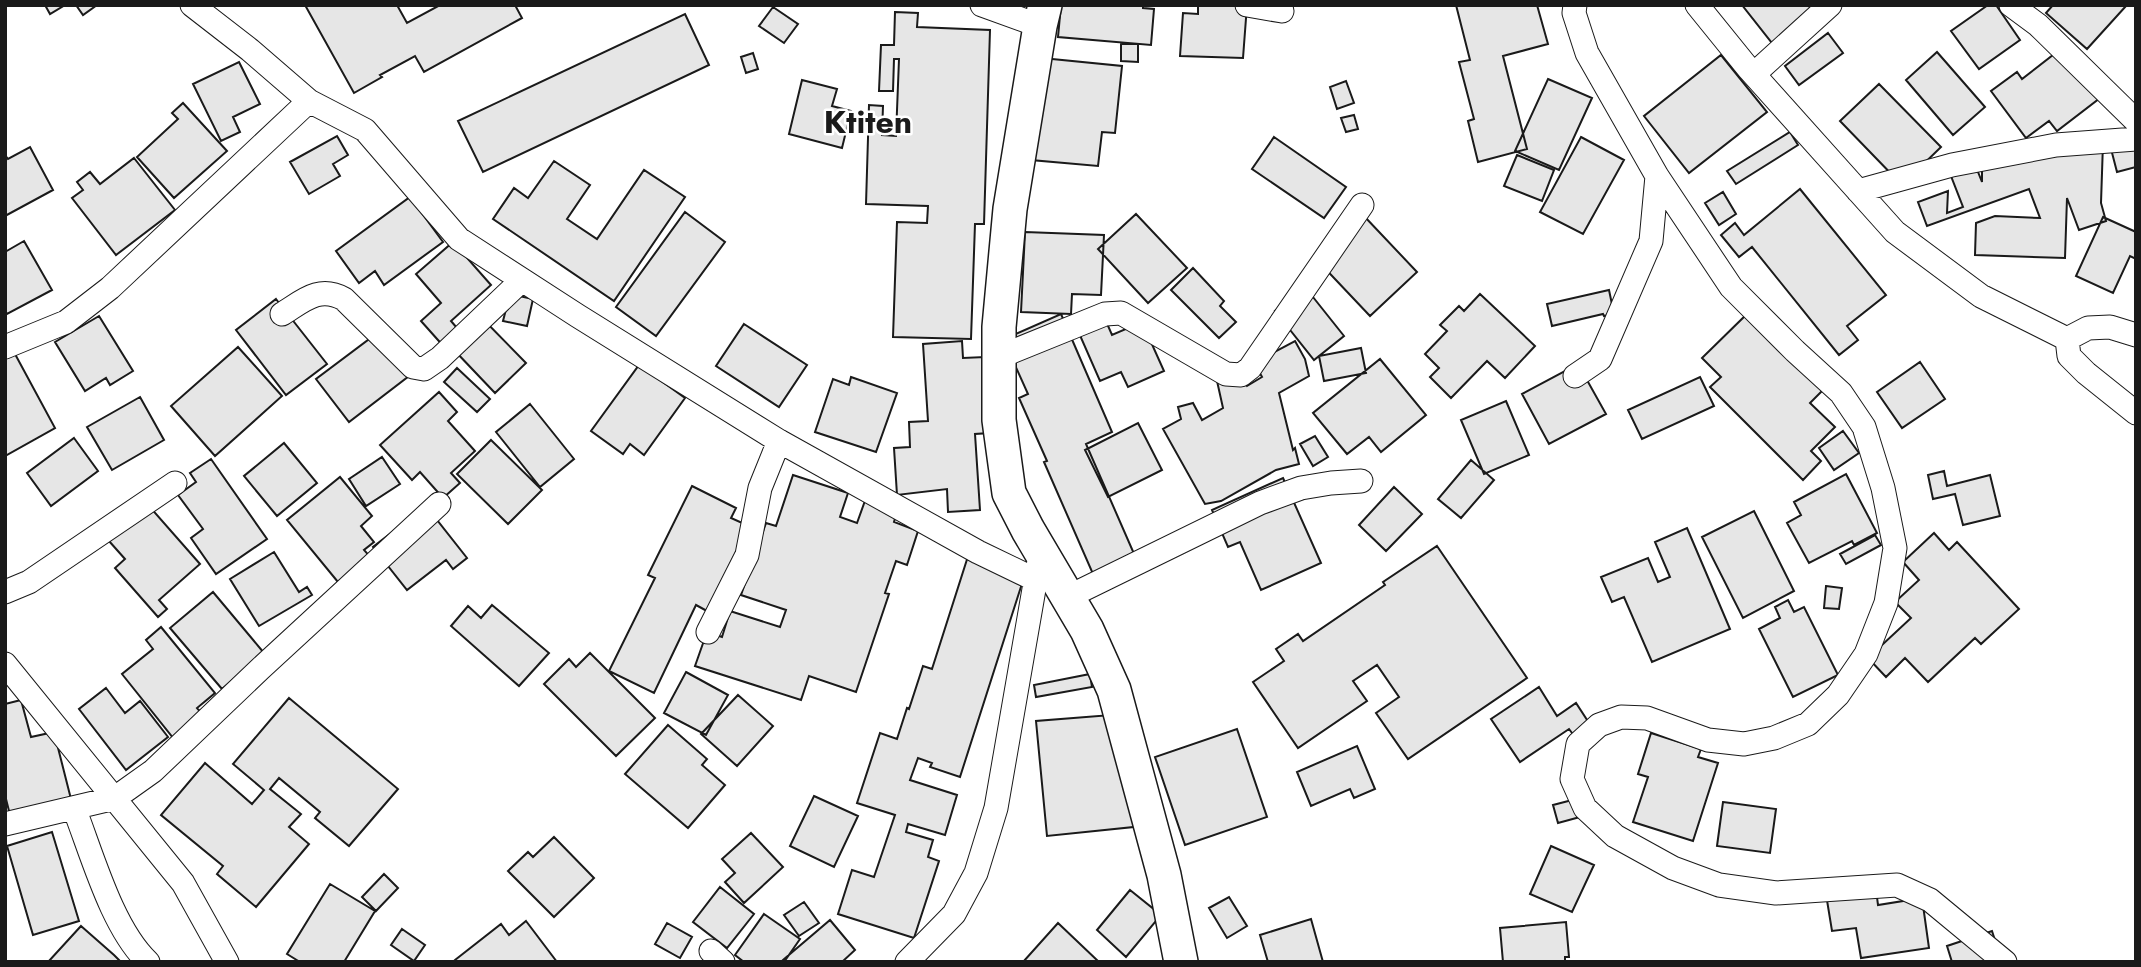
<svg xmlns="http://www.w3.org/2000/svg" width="2141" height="967" viewBox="0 0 2141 967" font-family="Jost,sans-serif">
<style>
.building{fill:#e6e6e6;stroke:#1a1a1a;stroke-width:2}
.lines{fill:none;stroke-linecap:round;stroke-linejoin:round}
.street-casing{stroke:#1a1a1a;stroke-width:25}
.secondary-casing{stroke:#1a1a1a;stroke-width:36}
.street{stroke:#fff;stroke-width:23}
.secondary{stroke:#fff;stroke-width:33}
.labels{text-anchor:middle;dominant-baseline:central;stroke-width:5;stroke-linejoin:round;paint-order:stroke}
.district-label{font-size:32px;font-weight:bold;fill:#1a1a1a;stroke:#fff}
</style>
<rect width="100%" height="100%" fill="#fff"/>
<path class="building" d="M 45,5 L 65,5 L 50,14 Z
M 76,5 L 97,5 L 83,15 Z
M 305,5 L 397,5 L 407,23 L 440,5 L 515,5 L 522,18 L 424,72 L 415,56 L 380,75 L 382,77 L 354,93 Z
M 1061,5 L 1143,5 L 1143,8 L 1154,9 L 1151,45 L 1058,37 Z
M 1198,5 L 1247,5 L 1243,58 L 1180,56 L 1183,13 L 1198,14 Z
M 1456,5 L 1537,5 L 1548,44 L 1503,56 L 1527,149 L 1478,162 L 1468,121 L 1474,119 L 1459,62 L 1470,60 Z
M 1742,5 L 1808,5 L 1813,11 L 1772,43 Z
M 1988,5 L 1996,5 L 2020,40 L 1979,69 L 1951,31 Z
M 2053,5 L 2125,5 L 2126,6 L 2087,49 L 2046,13 Z
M 773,7 L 798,24 L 784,43 L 759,26 Z
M 895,12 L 918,13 L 917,27 L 990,30 L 984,224 L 975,224 L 971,339 L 893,337 L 897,222 L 927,223 L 928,206 L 866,204 L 869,105 L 883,106 L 882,135 L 896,136 L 899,59 L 894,59 L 893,91 L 879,91 L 881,45 L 894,45 Z
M 685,14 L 709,65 L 483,172 L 458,121 Z
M 1828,33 L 1843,53 L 1799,85 L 1785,66 Z
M 1121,44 L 1138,44 L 1138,62 L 1121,61 Z
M 2062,48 L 2100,98 L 2057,131 L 2049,121 L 2026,138 L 1991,91 L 2017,72 L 2022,79 Z
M 1937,52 L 1985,107 L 1953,135 L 1906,80 Z
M 753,53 L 758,69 L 746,73 L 741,57 Z
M 1721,55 L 1767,112 L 1689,173 L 1644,116 Z
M 1042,58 L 1122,66 L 1115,133 L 1102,132 L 1098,166 L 1031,160 Z
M 239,62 L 260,104 L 233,117 L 240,132 L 221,141 L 193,84 Z
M 1548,79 L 1592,98 L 1559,170 L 1515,151 Z
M 802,80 L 837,89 L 832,106 L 851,111 L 842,148 L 789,134 Z
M 1346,81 L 1354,103 L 1337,109 L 1330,87 Z
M 1879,84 L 1941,147 L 1902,185 L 1840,121 Z
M 183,103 L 227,151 L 174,198 L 137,157 L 178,119 L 172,113 Z
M 1354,115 L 1358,129 L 1346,132 L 1341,118 Z
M 1790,132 L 1798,145 L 1736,184 L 1727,171 Z
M 337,136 L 348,155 L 333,164 L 340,176 L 309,194 L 290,162 Z
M 1274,137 L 1346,187 L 1324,218 L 1252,169 Z
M 1581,137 L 1624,160 L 1583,234 L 1540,212 Z
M 2136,139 L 2136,167 L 2117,172 L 2110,145 Z
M 2103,143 L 2101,203 L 2106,221 L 2079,230 L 2067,198 L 2065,258 L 1975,255 L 1976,223 L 1995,216 L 2040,218 L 2029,189 L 1927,226 L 1918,202 L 1948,191 L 1947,213 L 1963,207 L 1951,176 L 1976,167 L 1982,182 L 1982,166 Z
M 30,147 L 53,190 L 5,216 L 5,155 L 8,159 Z
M 1517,155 L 1554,170 L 1542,201 L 1504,186 Z
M 134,158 L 175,210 L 116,255 L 72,198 L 83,190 L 77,182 L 90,172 L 100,184 Z
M 554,161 L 590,185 L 567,219 L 597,239 L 644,170 L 685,197 L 614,301 L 493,219 L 514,188 L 528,198 Z
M 1800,189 L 1886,295 L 1847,326 L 1858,340 L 1839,355 L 1752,247 L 1739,257 L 1721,235 L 1735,223 L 1744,235 Z
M 1723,192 L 1736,214 L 1719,225 L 1705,203 Z
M 410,197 L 443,242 L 384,285 L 375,271 L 359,283 L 336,251 Z
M 685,212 L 725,242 L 656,336 L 616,307 Z
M 1136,214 L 1187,268 L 1148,303 L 1098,249 Z
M 1364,216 L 1417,272 L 1370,316 L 1317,260 Z
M 2103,217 L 2136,232 L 2136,259 L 2130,256 L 2113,293 L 2076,276 Z
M 1025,232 L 1104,235 L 1101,295 L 1072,294 L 1071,314 L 1021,312 Z
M 24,241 L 52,290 L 7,314 L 5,311 L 5,252 Z
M 453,242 L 491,285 L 451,321 L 463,335 L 446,349 L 421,321 L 441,303 L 416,274 Z
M 1193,268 L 1224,301 L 1220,306 L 1236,322 L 1219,338 L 1171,290 Z
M 1305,287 L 1344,336 L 1314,360 L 1275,311 Z
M 1609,290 L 1614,314 L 1604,316 L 1603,314 L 1552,326 L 1547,304 Z
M 510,294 L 533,299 L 527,326 L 503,321 Z
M 1480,294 L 1535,346 L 1505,378 L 1487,361 L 1451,398 L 1430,377 L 1439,368 L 1425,354 L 1447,331 L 1440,325 L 1459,306 L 1464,311 Z
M 276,299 L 327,364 L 286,395 L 236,330 Z
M 1102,312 L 1112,335 L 1142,322 L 1164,371 L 1128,387 L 1121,372 L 1100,381 L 1075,324 Z
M 1749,312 L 1825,388 L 1810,403 L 1835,427 L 1811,451 L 1821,461 L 1803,480 L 1710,387 L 1721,377 L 1702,358 Z
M 478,314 L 526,363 L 495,393 L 455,351 Z
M 1061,314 L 1112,432 L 1086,444 L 1135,556 L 1093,574 L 1044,462 L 1047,461 L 1019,398 L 1028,394 L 1010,354 L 1011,336 Z
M 99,316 L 133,371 L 110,385 L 106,378 L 85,391 L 55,342 Z
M 744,324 L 807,365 L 779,407 L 716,366 Z
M 376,334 L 409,376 L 349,422 L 316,379 Z
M 962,341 L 963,358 L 985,357 L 990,433 L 975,434 L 980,510 L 948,512 L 947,489 L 897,495 L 894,448 L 910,447 L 909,422 L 928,421 L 923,344 Z
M 1295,341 L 1305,359 L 1309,376 L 1279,393 L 1293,450 L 1295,448 L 1299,464 L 1276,470 L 1221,501 L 1205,504 L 1163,429 L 1181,419 L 1178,407 L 1193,403 L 1202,420 L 1223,408 L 1217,381 L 1240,375 L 1247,386 L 1262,377 L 1252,359 L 1269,355 Z
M 238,347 L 282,396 L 215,456 L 171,406 Z
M 1361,348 L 1366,373 L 1324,381 L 1319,356 Z
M 15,354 L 55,428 L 5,456 L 5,359 Z
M 1380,359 L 1426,415 L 1381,452 L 1369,437 L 1347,454 L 1313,413 Z
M 1920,362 L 1945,399 L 1902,428 L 1877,392 Z
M 1578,364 L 1606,414 L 1549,444 L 1522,394 Z
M 639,365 L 685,398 L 644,455 L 630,444 L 623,454 L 591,431 Z
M 457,368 L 490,399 L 477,412 L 444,382 Z
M 851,377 L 897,393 L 876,452 L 815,432 L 833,379 L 849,385 Z
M 1700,377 L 1714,406 L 1642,439 L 1628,410 Z
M 439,392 L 457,412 L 448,421 L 475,451 L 451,473 L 460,483 L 443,498 L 420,472 L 412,480 L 380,445 Z
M 140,397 L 164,440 L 112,470 L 87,427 Z
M 1506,401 L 1529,455 L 1484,474 L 1461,420 Z
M 530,404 L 574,459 L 540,487 L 496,432 Z
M 1138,423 L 1162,470 L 1108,497 L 1085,450 Z
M 1843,431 L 1859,453 L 1834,470 L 1819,448 Z
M 1315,436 L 1328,457 L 1313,466 L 1300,444 Z
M 74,438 L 98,471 L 51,506 L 27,473 Z
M 491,440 L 542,490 L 508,524 L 457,474 Z
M 284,443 L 317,483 L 277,516 L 244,476 Z
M 382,457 L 400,484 L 366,506 L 349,479 Z
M 211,459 L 267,539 L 216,574 L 191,538 L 203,529 L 178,495 L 196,482 L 190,473 Z
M 1471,460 L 1494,480 L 1461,518 L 1438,499 Z
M 1944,471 L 1947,486 L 1990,475 L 2000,516 L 1963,525 L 1955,494 L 1933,499 L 1928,475 Z
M 1846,474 L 1877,533 L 1854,545 L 1852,541 L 1809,563 L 1787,523 L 1801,515 L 1794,502 Z
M 793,475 L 848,493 L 840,517 L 857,523 L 866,498 L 898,509 L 894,522 L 918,531 L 907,565 L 896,561 L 885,593 L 889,594 L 856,692 L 809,676 L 801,700 L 695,666 L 707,632 L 722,637 L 730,611 L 780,627 L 786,610 L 741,595 L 766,523 L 776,526 Z
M 340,477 L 372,516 L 361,526 L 374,542 L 364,550 L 379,567 L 347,593 L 287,520 Z
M 1283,478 L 1321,563 L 1261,590 L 1240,542 L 1228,547 L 1212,510 Z
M 692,486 L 736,508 L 731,518 L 749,526 L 707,611 L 696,605 L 654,693 L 609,671 L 655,578 L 648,575 Z
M 1394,487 L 1422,514 L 1386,551 L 1359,525 Z
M 149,506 L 200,564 L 159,600 L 167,609 L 158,617 L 115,568 L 125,559 L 109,541 Z
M 426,506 L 467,558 L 453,569 L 446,560 L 407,590 L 373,547 Z
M 1754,511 L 1794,591 L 1743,618 L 1702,537 Z
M 1687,528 L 1730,629 L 1652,662 L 1624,597 L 1612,602 L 1601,577 L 1648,558 L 1658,582 L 1670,577 L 1655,542 Z
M 1934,533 L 1949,550 L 1957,542 L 2019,609 L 1981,644 L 1975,638 L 1928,682 L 1905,658 L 1886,677 L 1868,658 L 1911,618 L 1895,602 L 1919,580 L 1903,562 Z
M 1875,535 L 1881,545 L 1846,564 L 1840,554 Z
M 1437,546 L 1527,678 L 1408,759 L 1376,713 L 1399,697 L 1377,665 L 1353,681 L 1367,701 L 1298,748 L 1253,682 L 1284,661 L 1276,649 L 1298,634 L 1303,641 L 1385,585 L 1383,582 Z
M 970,550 L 1027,568 L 960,777 L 930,767 L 932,763 L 918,758 L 910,780 L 957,795 L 945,835 L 908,824 L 906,832 L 933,840 L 928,857 L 939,861 L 914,938 L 838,914 L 852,870 L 874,877 L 895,815 L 857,803 L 880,733 L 897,739 L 907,708 L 909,709 L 923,666 L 932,669 Z
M 274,552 L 299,592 L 307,587 L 312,595 L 259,626 L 230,579 Z
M 1826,586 L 1842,588 L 1839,609 L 1824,608 Z
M 213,592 L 264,653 L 222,689 L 170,628 Z
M 1788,600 L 1794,612 L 1804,607 L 1838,675 L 1793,697 L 1759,629 L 1780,618 L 1775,607 Z
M 492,605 L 549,653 L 519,686 L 451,626 L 468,606 L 481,618 Z
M 161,627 L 215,693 L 197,708 L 212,725 L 182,749 L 122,674 L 153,649 L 146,640 Z
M 590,653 L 655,718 L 616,756 L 544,684 L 569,659 L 576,667 Z
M 686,672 L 728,695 L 706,735 L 664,713 Z
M 1090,674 L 1092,687 L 1036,697 L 1034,685 Z
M 1539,687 L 1557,716 L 1576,703 L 1591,726 L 1575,737 L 1569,729 L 1520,762 L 1491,719 Z
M 106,688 L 125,713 L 140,701 L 168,737 L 126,770 L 79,709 Z
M 738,695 L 773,726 L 737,766 L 701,734 Z
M 289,698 L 398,789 L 349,846 L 315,818 L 320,812 L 279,778 L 270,789 L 301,814 L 289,827 L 309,844 L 256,907 L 217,874 L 223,866 L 161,815 L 205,763 L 252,804 L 264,790 L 233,764 Z
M 21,700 L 31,737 L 54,732 L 72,803 L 11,819 L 5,795 L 5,704 Z
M 1111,715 L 1124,790 L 1137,790 L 1143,826 L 1047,836 L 1036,721 Z
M 668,725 L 707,759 L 702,765 L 725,785 L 688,828 L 625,774 Z
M 1237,729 L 1267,817 L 1185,845 L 1155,757 Z
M 1651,733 L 1701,749 L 1698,757 L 1718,763 L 1693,841 L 1633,822 L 1648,777 L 1638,774 Z
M 1357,746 L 1375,789 L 1354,798 L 1350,789 L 1311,806 L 1297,772 Z
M 814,796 L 858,816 L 834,867 L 790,846 Z
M 1576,799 L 1580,817 L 1558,823 L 1553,805 Z
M 1723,802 L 1776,809 L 1770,853 L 1717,846 Z
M 52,832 L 79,921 L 33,935 L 7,846 Z
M 751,833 L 783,867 L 744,903 L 725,882 L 735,873 L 722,859 Z
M 554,837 L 594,878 L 554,917 L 508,871 L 528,852 L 533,857 Z
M 1551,846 L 1594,865 L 1572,912 L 1530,894 Z
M 384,874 L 398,888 L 376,911 L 362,897 Z
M 1875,881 L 1878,905 L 1922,898 L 1929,948 L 1861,958 L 1856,928 L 1832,931 L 1825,888 Z
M 330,884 L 375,911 L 344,962 L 300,962 L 287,954 Z
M 720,887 L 754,914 L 727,948 L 693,922 Z
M 1130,890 L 1161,915 L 1126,957 L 1097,930 Z
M 1229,897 L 1247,926 L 1227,938 L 1209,908 Z
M 804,902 L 819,923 L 799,936 L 784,915 Z
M 764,914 L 800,939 L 784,962 L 744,962 L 735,955 Z
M 1311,919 L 1323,962 L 1268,962 L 1260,935 Z
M 830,920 L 855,950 L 842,962 L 784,962 L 783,960 Z
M 526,921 L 557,962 L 456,962 L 455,960 L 501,924 L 509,935 Z
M 1566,922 L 1569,957 L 1565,957 L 1565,962 L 1503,962 L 1500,928 Z
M 667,923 L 692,937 L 680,958 L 655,944 Z
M 1058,923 L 1099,962 L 1023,962 Z
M 81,926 L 114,955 L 121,962 L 48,962 Z
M 402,929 L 425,945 L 414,961 L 391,945 Z
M 1992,931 L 2002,962 L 1952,962 L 1947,946 Z"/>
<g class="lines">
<g class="street-casing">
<path id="street" d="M 192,5 L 250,50 L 309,101 L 365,130 L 459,239 L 578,316 L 779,441 L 978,552 L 1036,580
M 982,5 L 1040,26
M 1247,5 L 1282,11
M 1575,5 L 1574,13 L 1587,53 L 1657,176 L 1731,287 L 1795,351 L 1841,393 L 1864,427 L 1883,488 L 1895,548 L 1886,603 L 1866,654 L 1838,695 L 1808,724 L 1774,738 L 1744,744 L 1708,740 L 1647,718 L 1621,717 L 1599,725 L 1578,744 L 1572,779 L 1585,808 L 1615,836 L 1673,868 L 1719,885 L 1776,893 L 1897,885 L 1930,900 L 2005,962
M 1697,5 L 1748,68 L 1895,232 L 1981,296 L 2067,339
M 2011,5 L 2038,25 L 2136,121
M 1754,74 L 1830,5
M 1858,191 L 1952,165 L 2056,145 L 2136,139
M 282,314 C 303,301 319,285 344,299 L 413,367 L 424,369 L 440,358 L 522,280
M 2136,335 L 2110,327 L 2088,328 L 2067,339 L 2069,356 L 2086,373 L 2136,413
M 5,347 L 66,322 L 110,288 L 309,101
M 999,357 L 1105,314 L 1121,313 L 1226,374 L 1241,375 L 1250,368 L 1362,205
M 1575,376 L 1600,359 L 1651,241 L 1657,176
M 5,592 L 29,582 L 175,483
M 1068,597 L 1260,503 L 1301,488 L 1331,483 L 1361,481
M 708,632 L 747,555 L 760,488 L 779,441
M 5,664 L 183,883 L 227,962
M 74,808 C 92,854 112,928 148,962
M 5,824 L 115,798 L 153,771 L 260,669 L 439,504
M 711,951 L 723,962
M 907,962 L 954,914 L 976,873 L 996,808 L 1038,566"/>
</g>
<g class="secondary-casing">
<path id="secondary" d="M 1045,5 L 1040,26 L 1010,209 L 999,327 L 999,420 L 1009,493 L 1028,530 L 1087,630 L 1114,690 L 1164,875 L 1181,962"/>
</g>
<use href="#street" class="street"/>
<use href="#secondary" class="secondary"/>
</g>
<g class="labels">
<g class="district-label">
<text x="868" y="122">Ktiten</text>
</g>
</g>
<rect width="2141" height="967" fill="none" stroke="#1a1a1a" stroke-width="14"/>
</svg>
